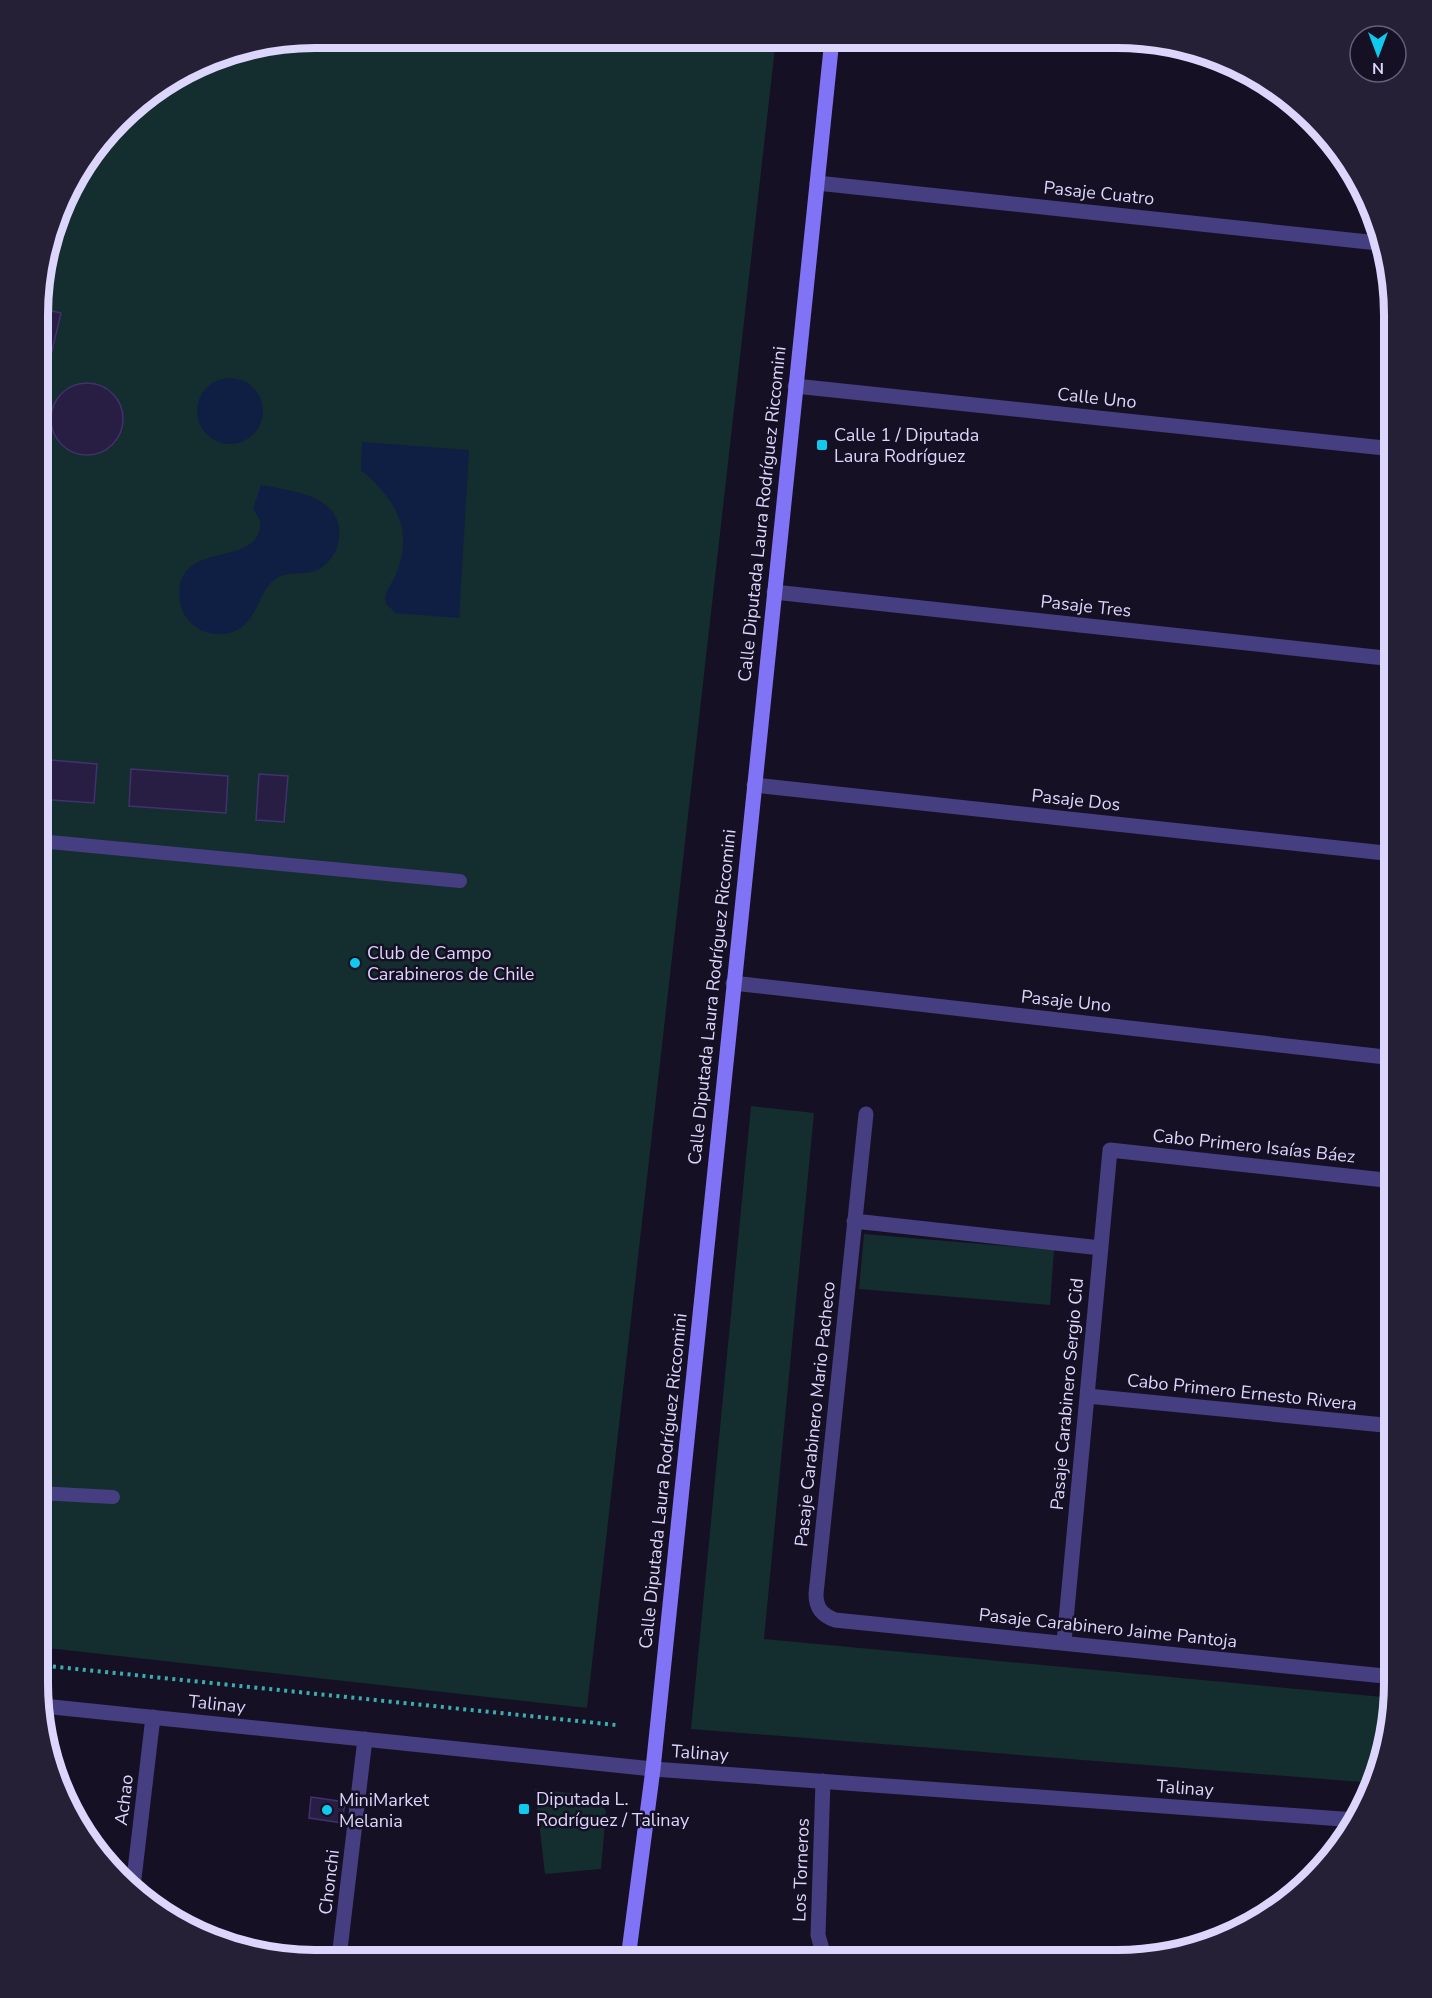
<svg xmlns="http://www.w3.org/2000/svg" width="1432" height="1998" viewBox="0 0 1432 1998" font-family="'Nunito Sans',sans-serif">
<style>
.green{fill:#142d2e}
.water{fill:#0f1f44}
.building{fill:#281e44;stroke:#41316e;stroke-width:1.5}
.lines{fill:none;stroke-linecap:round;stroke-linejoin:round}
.path{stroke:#37aeaf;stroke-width:4;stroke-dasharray:3 4.5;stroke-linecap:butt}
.service{stroke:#453e80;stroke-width:14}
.minor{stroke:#453e80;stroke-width:15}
.tertiary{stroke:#453e80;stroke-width:15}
.secondary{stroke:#8073f6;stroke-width:15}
.poi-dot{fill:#10c9ee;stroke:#151024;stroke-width:2}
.labels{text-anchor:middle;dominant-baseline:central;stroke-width:5;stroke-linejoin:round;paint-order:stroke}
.street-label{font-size:18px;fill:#ddd6fc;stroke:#151024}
.poi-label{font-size:18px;fill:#ddd6fc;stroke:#151024;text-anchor:start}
.rim{fill:none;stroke:#ddd6fc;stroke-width:8}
</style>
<rect width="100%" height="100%" fill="#151024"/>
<path class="green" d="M 315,38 L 776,39 L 587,1708 L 38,1647 L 40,279 L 75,177 L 132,106 L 226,52 Z
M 751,1106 L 814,1113 L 764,1639 L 1394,1698 L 1380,1772 L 1374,1783 L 691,1729 Z
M 864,1234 L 1054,1250 L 1050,1305 L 859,1289 Z
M 535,1789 L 596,1796 L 606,1811 L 601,1869 L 545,1874 Z"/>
<path class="water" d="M197 411a33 33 0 1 1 66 0a33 33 0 1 1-66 0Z
M 362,442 L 469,450 L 459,618 L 396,613 L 386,604 C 383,591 392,585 396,574 C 415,529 394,498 361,470 Z
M 261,485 C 291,491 344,495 339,538 C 338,550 331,561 321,568 C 307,577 290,570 277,578 C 260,588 259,614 243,626 C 220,644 184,631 180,601 C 172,535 264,572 260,520 L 253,509 Z"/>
<path class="building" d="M 40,308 L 61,313 L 41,397 L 40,396 Z
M51 419a36 36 0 1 1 72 0a36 36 0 1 1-72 0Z
M 39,759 L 97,764 L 94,803 L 39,799 Z
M 131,769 L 228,776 L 226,813 L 129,806 Z
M 259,774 L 288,776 L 284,822 L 256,820 Z
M 311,1797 L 345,1802 L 342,1823 L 309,1818 Z"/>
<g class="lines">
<path class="path" d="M 38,1665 L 616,1725"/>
<path class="service" d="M 39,841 L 460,881
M 38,1493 L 113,1497"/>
<path class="minor" d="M 817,183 L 1378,243
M 795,386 L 1394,449
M 774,592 L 1394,659
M 754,785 L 1394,854
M 733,983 L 1394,1058
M 866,1114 L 816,1594 C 816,1608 822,1615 835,1620 L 1394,1677
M 854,1221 L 1101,1248
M 1087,1396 L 1394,1426
M 1064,1642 L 1110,1150 L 1394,1181
M 823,1781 L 818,1935 L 825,1960
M 133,1887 L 153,1717
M 339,1958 L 365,1739"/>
<path class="tertiary" d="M 43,1706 L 653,1769 L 1356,1820"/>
<path class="secondary" d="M 628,1959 L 653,1769 L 832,39"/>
</g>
<g class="poi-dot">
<rect x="816" y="439" width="12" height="12" rx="3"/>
<circle cx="355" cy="963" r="6"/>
<rect x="518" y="1803" width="12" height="12" rx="3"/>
<circle cx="327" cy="1810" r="6"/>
</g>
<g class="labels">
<g class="street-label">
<text transform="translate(1099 193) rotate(6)">Pasaje Cuatro</text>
<text transform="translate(1097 398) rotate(6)">Calle Uno</text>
<text transform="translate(762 514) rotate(-84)">Calle Diputada Laura Rodríguez Riccomini</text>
<text transform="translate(1086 606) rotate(6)">Pasaje Tres</text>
<text transform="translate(1076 800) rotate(6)">Pasaje Dos</text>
<text transform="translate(712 997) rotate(-84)">Calle Diputada Laura Rodríguez Riccomini</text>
<text transform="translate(1066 1001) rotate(6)">Pasaje Uno</text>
<text transform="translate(1254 1146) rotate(6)">Cabo Primero Isaías Báez</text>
<text transform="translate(1242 1392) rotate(6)">Cabo Primero Ernesto Rivera</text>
<text transform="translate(1067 1394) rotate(-85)">Pasaje Carabinero Sergio Cid</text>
<text transform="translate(815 1414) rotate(-84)">Pasaje Carabinero Mario Pacheco</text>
<text transform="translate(663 1481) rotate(-84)">Calle Diputada Laura Rodríguez Riccomini</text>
<text transform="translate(1108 1628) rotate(6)">Pasaje Carabinero Jaime Pantoja</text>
<text transform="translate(217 1704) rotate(6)">Talinay</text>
<text transform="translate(700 1753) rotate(4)">Talinay</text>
<text transform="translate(1185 1788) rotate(4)">Talinay</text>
<text transform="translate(124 1800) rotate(-83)">Achao</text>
<text transform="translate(801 1870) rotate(-88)">Los Torneros</text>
<text transform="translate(329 1882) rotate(-83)">Chonchi</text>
</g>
<g class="poi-label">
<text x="834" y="435">Calle 1 / Diputada<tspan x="834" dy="21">Laura Rodríguez</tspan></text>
<text x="367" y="953">Club de Campo<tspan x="367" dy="21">Carabineros de Chile</tspan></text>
<text x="536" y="1799">Diputada L.<tspan x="536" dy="21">Rodríguez / Talinay</tspan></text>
<text x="339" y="1800">MiniMarket<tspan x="339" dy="21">Melania</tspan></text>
</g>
</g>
<path d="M0 0H1432V1998H0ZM315 48H1117A267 267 0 0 1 1384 315V1683A267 267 0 0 1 1117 1950H315A267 267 0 0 1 48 1683V315A267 267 0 0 1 315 48Z" fill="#252035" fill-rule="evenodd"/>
<path class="rim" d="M315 48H1117A267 267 0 0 1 1384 315V1683A267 267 0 0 1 1117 1950H315A267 267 0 0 1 48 1683V315A267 267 0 0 1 315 48Z"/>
<g transform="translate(1378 54) rotate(180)"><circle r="28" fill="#151024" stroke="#655f7a" stroke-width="1.5"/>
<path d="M0-4.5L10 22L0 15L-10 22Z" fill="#10c9ee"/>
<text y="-9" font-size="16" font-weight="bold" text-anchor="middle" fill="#ddd6fc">N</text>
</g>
</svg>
